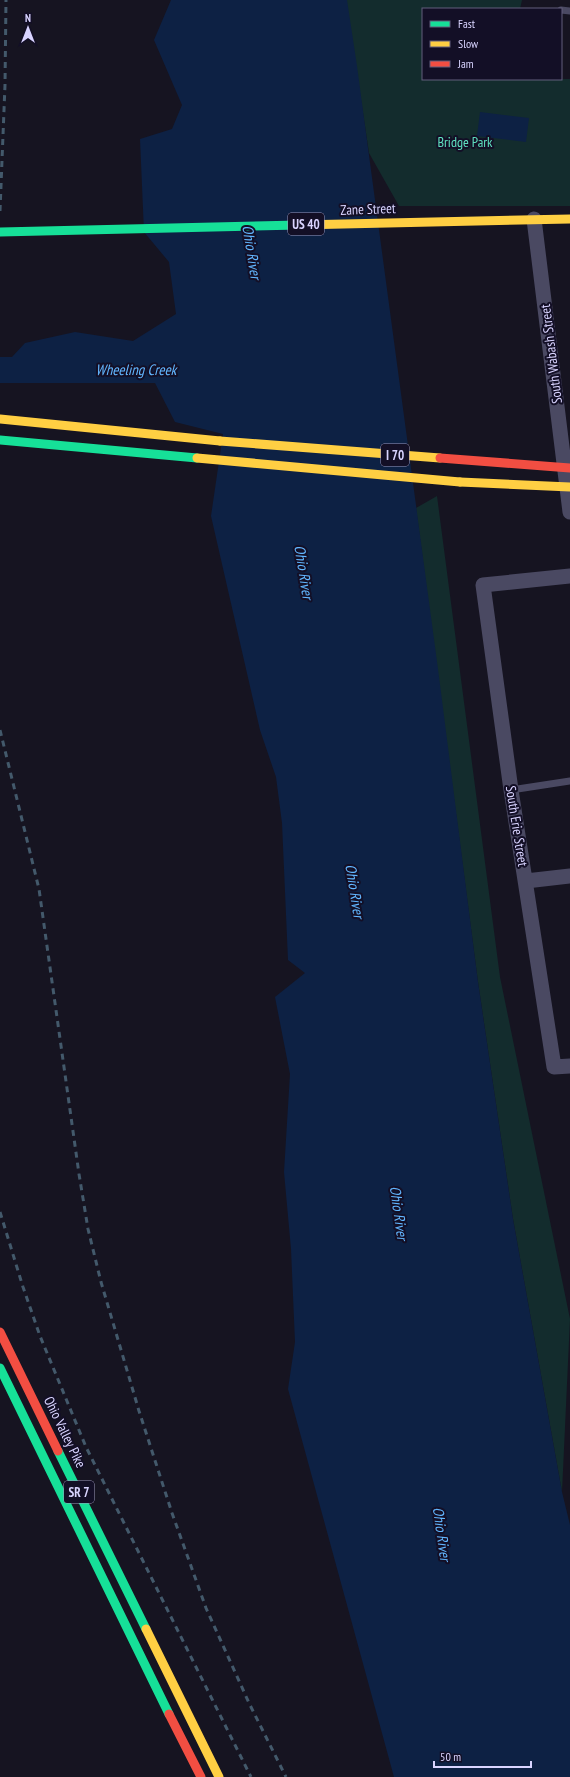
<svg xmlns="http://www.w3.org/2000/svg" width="570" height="1777" viewBox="0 0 570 1777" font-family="'PT Sans Narrow',sans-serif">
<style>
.green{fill:#132c2d}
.water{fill:#0d2144}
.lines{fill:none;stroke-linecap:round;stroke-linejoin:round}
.lane{stroke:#4a4962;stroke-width:7}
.street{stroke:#4a4962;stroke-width:15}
.fast{stroke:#16e098;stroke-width:9}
.slow{stroke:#ffcf43;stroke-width:9}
.jam{stroke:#f24e42;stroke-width:9}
.rail{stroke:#43596b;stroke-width:3;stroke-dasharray:6 5;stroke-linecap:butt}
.slow-bridge{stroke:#ffcf43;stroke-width:9}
.jam-bridge{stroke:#f24e42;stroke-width:9}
.labels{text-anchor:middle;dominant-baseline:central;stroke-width:4;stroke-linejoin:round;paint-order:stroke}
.shield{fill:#130f26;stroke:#9e99be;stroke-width:1}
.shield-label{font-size:13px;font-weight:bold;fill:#d9d4ff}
.park-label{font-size:14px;fill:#5fe0c0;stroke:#130f26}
.street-label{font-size:14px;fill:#d9d4ff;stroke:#130f26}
.water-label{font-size:15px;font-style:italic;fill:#62b6ff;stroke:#130f26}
</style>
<rect width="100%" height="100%" fill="#161421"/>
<path class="green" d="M 346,0 L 522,0 L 520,9 L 423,9 L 423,79 L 570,79 L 570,206 L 399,206 L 369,153 Z
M 437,496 L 500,977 L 570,1319 L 562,1492 L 513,1219 L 478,982 L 416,508 Z"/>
<path class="water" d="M 171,0 L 347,0 L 357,66 L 438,669 L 478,982 L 513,1219 L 562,1492 L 570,1525 L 570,1777 L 394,1777 L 288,1389 L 295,1342 L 291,1249 L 284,1172 L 290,1074 L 275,997 L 305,973 L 288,960 L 282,823 L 276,777 L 260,730 L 211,516 L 223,434 L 175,422 L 155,383 L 0,383 L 0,357 L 12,357 L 25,343 L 75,332 L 133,341 L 176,314 L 169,262 L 144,232 L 140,139 L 172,129 L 182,105 L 154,40 Z
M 480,112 L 529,118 L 526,142 L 477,136 Z"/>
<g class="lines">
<path class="lane" d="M 561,10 L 570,11
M 511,790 L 570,781"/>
<path class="street" d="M 534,219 L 570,512
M 570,576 L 483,585 L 511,790 L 554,1067 L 570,1066
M 526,881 L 570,876"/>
<path class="fast" d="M 0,232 L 299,225
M 0,440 L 197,458
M 0,1368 L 169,1714
M 58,1451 L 146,1629"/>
<path class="slow" d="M 299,225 L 570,219
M 0,419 L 220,441
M 197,458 L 460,482
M 146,1629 L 219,1777"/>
<path class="jam" d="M 0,1332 L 58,1451
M 169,1714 L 201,1777"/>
<path class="rail" d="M 0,211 L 5,85 L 6,0
M 0,730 L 39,889 L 79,1174 L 88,1229 L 101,1282 L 139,1411 L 172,1513 L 206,1608 L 249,1703 L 286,1777
M 0,1212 L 23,1287 L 40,1336 L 86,1447 L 251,1777"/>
<path class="slow-bridge" d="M 220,441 L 440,458
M 460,482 L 570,487"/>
<path class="jam-bridge" d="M 440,458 L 570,468"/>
</g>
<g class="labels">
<g class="shield">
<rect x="288" y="213" width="36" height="22" rx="3"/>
<rect x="381" y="444" width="28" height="22" rx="3"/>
<rect x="64" y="1481" width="30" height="22" rx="3"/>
</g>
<g class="shield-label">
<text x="306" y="224">US 40</text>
<text x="395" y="455">I 70</text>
<text x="79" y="1492">SR 7</text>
</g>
<g class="park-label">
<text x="465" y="142">Bridge Park</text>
</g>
<g class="street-label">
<text transform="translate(368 209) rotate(-2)">Zane Street</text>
<text transform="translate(551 354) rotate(-97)">South Wabash Street</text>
<text transform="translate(517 826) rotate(81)">South Erie Street</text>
<text transform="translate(65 1432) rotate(64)">Ohio Valley Pike</text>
</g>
<g class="water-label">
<text transform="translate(252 252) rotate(81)">Ohio River</text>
<text x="136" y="369">Wheeling Creek</text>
<text transform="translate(304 572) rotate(81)">Ohio River</text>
<text transform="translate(355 891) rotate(81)">Ohio River</text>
<text transform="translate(399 1213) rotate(82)">Ohio River</text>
<text transform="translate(442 1534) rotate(82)">Ohio River</text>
</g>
</g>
<rect x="422" y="8" width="140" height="72" fill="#130f26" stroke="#625e7d"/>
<rect x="430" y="21" width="20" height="6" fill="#16e098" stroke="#625e7d"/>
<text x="458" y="28" font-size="12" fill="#d9d4ff">Fast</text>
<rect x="430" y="41" width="20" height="6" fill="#ffcf43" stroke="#625e7d"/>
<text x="458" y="48" font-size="12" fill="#d9d4ff">Slow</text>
<rect x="430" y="61" width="20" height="6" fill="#f24e42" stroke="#625e7d"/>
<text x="458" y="68" font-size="12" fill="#d9d4ff">Jam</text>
<g transform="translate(28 28)" stroke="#130f26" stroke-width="3" paint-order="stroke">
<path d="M0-3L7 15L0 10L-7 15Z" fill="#d9d4ff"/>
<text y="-6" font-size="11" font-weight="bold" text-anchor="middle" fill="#d9d4ff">N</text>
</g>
<path d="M434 1761v6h97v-6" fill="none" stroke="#d9d4ff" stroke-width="2"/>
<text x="440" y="1761" font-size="12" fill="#d9d4ff" stroke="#130f26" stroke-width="3" paint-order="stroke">50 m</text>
</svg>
